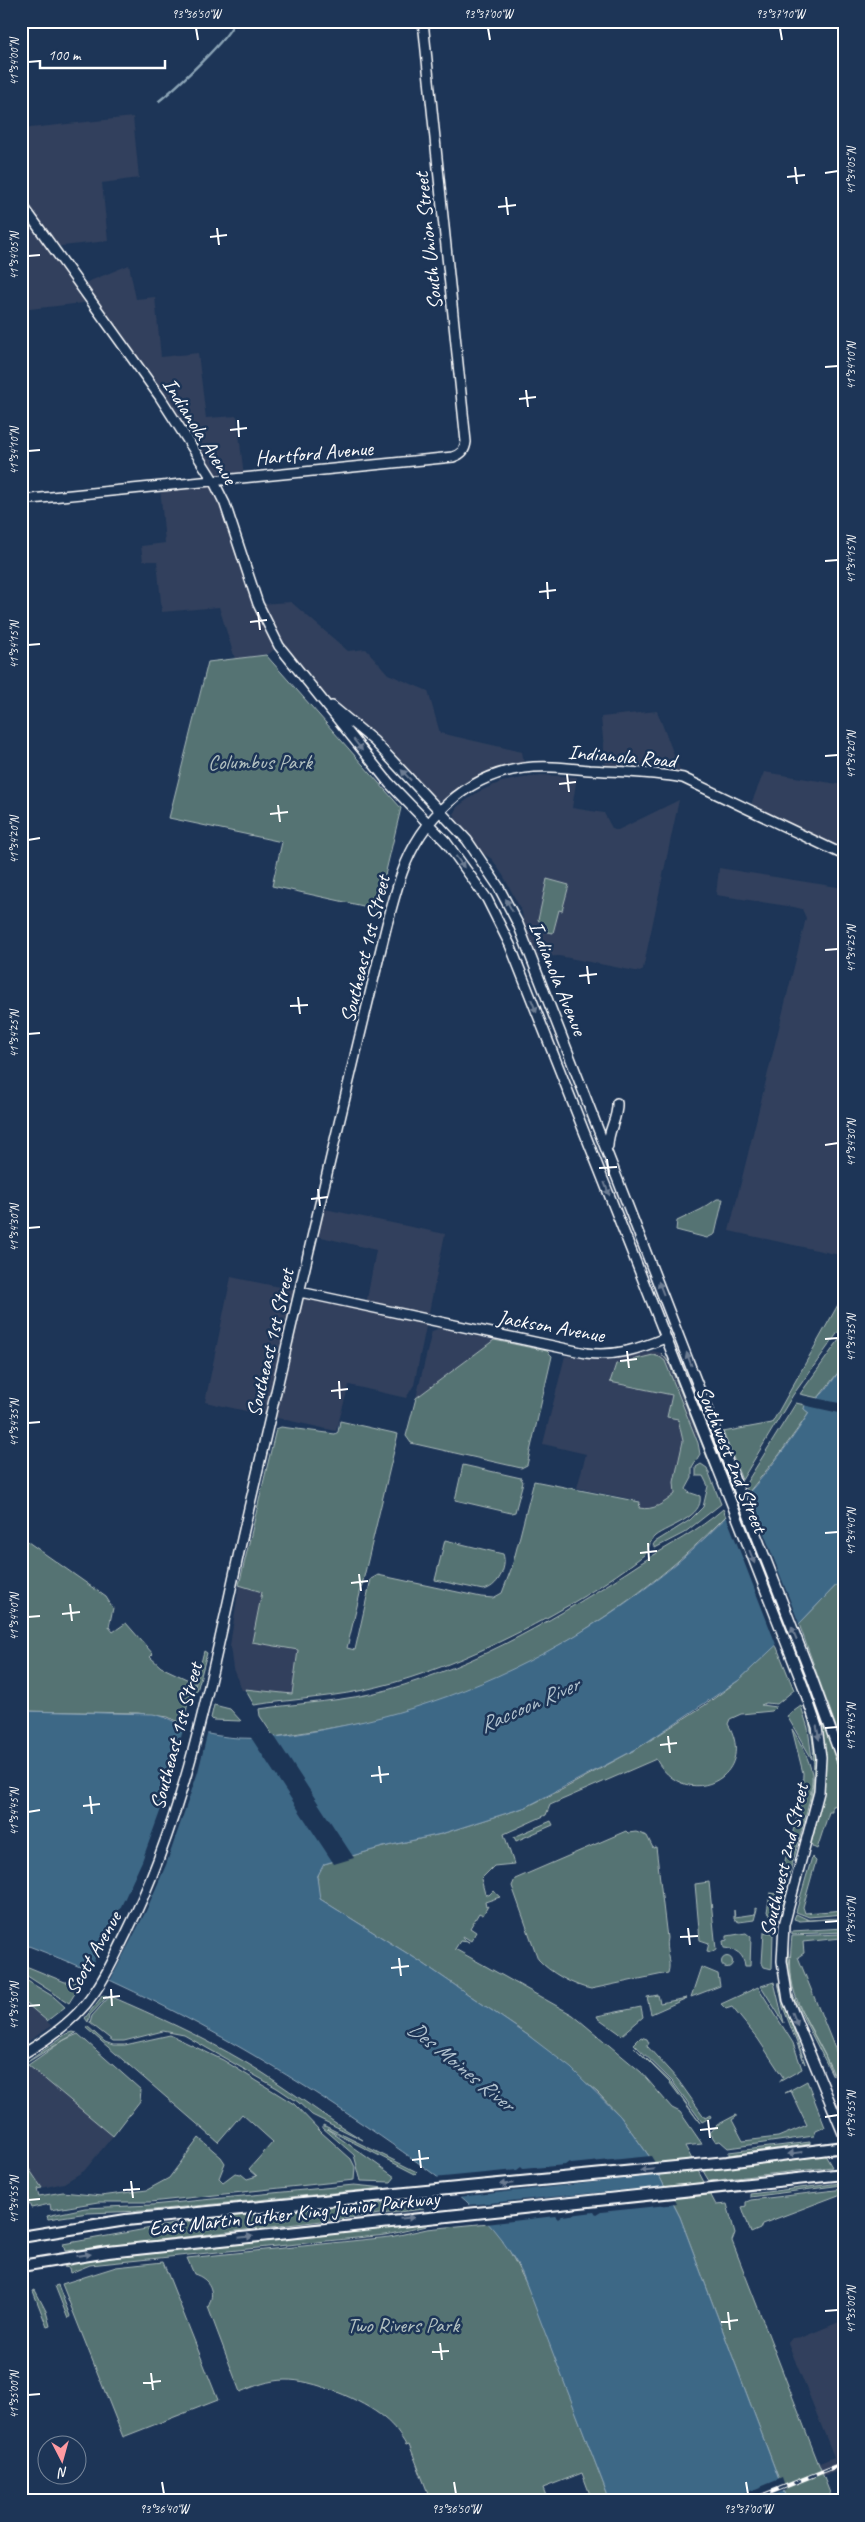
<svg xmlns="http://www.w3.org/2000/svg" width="865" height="2522" viewBox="0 0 865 2522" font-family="Caveat,sans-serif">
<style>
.built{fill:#31405d}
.green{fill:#547373;stroke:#aab9b9}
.water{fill:#3e6886;stroke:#8ba4b6}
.pier{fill:#1d3557}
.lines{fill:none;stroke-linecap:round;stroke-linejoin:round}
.stream{stroke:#8ba4b6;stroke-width:2.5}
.secondary-casing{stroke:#fff;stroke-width:12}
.primary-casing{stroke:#fff;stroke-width:14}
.secondary{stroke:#1d3557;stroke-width:9}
.primary{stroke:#1d3557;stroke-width:10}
.rail-casing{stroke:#fff;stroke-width:4.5}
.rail{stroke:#1d3557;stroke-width:2.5;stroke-dasharray:8;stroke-linecap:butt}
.oneway{fill:#6c7c92}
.ticks{fill:none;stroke:#fff;stroke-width:2}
.labels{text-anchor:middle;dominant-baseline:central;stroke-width:5;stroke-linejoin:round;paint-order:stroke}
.street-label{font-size:21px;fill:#fff;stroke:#1d3557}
.park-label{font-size:21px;fill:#b2c0c0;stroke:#1d3557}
.water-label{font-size:22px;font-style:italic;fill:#b2c3cf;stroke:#1d3557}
.neatline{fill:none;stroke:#fff;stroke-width:2}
.ticks-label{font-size:12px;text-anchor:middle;fill:#fff}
</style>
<rect width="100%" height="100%" fill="#1d3557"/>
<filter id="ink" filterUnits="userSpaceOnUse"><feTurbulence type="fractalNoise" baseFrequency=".02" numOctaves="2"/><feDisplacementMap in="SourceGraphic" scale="10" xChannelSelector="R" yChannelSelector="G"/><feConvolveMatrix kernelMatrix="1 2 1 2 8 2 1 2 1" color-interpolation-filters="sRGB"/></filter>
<g filter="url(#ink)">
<path class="built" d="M 133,117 L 139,178 L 102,183 L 108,241 L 53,247 L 80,285 L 129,265 L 136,299 L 155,297 L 161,357 L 198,353 L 206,418 L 237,416 L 244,477 L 213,480 L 258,604 L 291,602 L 348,651 L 366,649 L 388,674 L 428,691 L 440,733 L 522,752 L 525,767 L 499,773 L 440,811 L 387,755 L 317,692 L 278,646 L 269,654 L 235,659 L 219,607 L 162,612 L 157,561 L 143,561 L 141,546 L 165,543 L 160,486 L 212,480 L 92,302 L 21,310 L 21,212 L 24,207 L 21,203 L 21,129 Z
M 657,711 L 683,778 L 606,771 L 601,717 Z
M 764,772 L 844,785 L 844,855 L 749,809 Z
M 541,775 L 577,777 L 572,808 L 604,813 L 613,830 L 618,830 L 679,800 L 643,969 L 640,972 L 559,956 L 538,957 L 524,927 L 522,912 L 504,877 L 492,859 L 482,853 L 456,820 L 454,813 L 457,807 L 478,792 L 501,782 Z
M 719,868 L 844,888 L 844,1256 L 729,1231 L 806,918 L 802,909 L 794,907 L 716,895 Z
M 320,1208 L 445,1234 L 414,1385 L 406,1398 L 349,1385 L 336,1431 L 205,1402 L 231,1277 L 366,1305 L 376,1250 L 313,1235 Z
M 440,1328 L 494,1340 L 416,1398 L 432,1331 Z
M 653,1351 L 661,1353 L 668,1359 L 699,1435 L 683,1441 L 674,1482 L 675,1494 L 659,1506 L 646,1510 L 639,1508 L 640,1501 L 577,1488 L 586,1454 L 543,1444 L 565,1356 L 613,1360 Z
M 239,1585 L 262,1591 L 298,1650 L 292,1694 L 242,1690 L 233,1669 L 230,1646 Z
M 21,1999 L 52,2026 L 21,2046 Z
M 26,2063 L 113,2136 L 84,2171 L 64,2183 L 42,2188 L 21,2157 L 21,2065 Z
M 844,2320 L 844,2480 L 840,2471 L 815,2478 L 810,2467 L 834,2457 L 788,2343 L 792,2338 L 803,2337 Z"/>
<path class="green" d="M 266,655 L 401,808 L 377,909 L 272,886 L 282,842 L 169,818 L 208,662 Z
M 547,879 L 569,885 L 562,911 L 559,910 L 553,933 L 547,932 L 547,928 L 538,920 Z
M 717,1199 L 723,1199 L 715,1234 L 707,1238 L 676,1230 L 677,1221 L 702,1209 Z
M 844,1294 L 844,1324 L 793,1395 L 742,1480 L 723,1432 L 772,1423 Z
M 844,1333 L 844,1365 L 818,1398 L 800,1394 Z
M 494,1340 L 547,1351 L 552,1356 L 527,1465 L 521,1468 L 411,1443 L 406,1436 L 416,1398 Z
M 661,1353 L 669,1362 L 713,1472 L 669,1363 Z
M 653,1355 L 660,1357 L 665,1361 L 698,1443 L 700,1454 L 692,1467 L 692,1478 L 686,1489 L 688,1492 L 700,1496 C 704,1517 668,1526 655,1536 C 648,1542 650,1550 644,1555 C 576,1608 462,1667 377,1687 C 337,1697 295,1699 254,1705 L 245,1689 L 292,1694 L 298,1650 L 252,1642 L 262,1592 L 239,1585 L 276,1429 L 281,1427 L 335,1434 L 338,1432 L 340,1421 L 398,1434 L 347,1648 L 355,1650 L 371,1579 L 378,1575 L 481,1597 L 493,1598 L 502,1593 L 512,1567 L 534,1481 L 640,1502 L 639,1508 C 654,1511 664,1503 675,1494 L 674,1482 L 683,1441 L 678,1419 L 667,1417 L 672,1395 L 610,1382 L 616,1364 Z
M 796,1403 L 805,1405 L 804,1409 L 809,1413 L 779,1455 L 748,1493 L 745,1485 Z
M 701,1464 L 707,1468 L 721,1504 L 684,1533 L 655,1548 L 653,1545 L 655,1542 L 690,1520 L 703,1507 L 708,1486 L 703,1476 L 696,1476 L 696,1467 Z
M 463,1465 L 521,1478 L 523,1482 L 515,1512 L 511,1513 L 455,1500 Z
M 723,1509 L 726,1516 C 630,1614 506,1688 372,1720 C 340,1727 307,1732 274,1737 L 260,1716 L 259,1709 C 301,1703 346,1701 387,1690 C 479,1665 562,1615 641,1563 C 669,1545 698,1531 723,1509 Z
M 21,1537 L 106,1597 L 113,1608 L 109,1627 L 113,1632 L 126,1623 L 153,1654 L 150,1657 L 161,1667 L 195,1683 L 188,1701 L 184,1725 L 168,1717 L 138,1713 L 21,1711 Z
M 445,1540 L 503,1554 C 508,1568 497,1588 483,1590 L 435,1580 Z
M 844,1577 L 844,1749 L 799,1624 Z
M 776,1645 L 794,1690 L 777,1704 L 766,1703 L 761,1705 L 776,1707 L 772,1711 L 741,1714 L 730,1719 L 728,1724 C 759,1777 685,1813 656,1759 L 550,1805 L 546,1815 L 504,1834 L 514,1864 L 494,1866 L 481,1879 L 485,1894 L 489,1895 L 493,1891 L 500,1897 L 485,1902 L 486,1907 L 488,1906 L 483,1915 L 479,1913 L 470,1928 L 476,1932 L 471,1941 L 463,1936 L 462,1938 L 469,1942 L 460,1941 L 455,1949 L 573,2015 L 641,2072 L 672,2108 L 680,2112 L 702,2144 L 685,2146 L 716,2205 L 727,2204 L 735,2233 L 732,2241 L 833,2501 L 787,2501 L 680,2217 L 649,2156 L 620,2116 L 597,2092 L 529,2036 L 421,1962 L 320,1899 C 317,1886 315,1874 324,1864 L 383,1847 L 441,1834 L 526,1807 L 563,1789 L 638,1748 L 705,1705 L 739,1680 Z
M 204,1651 L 207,1653 L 197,1691 L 194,1691 Z
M 214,1705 L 230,1709 L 241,1721 L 213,1720 L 211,1718 Z
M 816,1705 L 844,1777 L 844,1804 L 832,1806 L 832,1812 L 829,1812 L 817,1849 L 813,1847 L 811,1843 C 825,1795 830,1753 816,1705 Z
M 801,1706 L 808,1728 L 812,1759 L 787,1716 Z
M 804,1706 C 833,1755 808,1819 794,1869 C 791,1880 789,1901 782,1908 C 800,1842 829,1774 804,1706 Z
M 792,1729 C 801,1743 809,1759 812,1774 C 815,1798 786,1882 778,1910 L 774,1918 L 767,1912 L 770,1893 L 776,1894 L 802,1798 L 803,1773 Z
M 551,1821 L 553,1825 L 516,1841 L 514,1837 Z
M 626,1831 L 628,1833 L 636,1832 L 647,1836 L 653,1848 L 656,1847 L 667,1938 C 664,1951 672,1961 668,1973 L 591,1989 C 574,1986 549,1972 538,1959 L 512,1886 L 515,1879 Z
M 812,1857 L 816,1861 L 803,1907 L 805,1913 L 844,1910 L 844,1914 L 809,1917 L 796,1912 Z
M 709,1882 L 716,1949 L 711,1952 L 707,1951 L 709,1943 L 700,1940 L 695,1884 Z
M 755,1908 L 757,1909 L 754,1920 L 739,1922 L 734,1919 L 734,1910 L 735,1917 L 755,1914 Z
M 796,1914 L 809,1920 L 844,1918 L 800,1921 L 794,1919 Z
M 844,1928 L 844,1932 L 792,1934 L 792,1931 Z
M 764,1932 L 773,1933 L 772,1969 L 764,1967 L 762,1963 Z
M 746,1933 L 751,1937 L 750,1966 L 745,1966 C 744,1954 736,1949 724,1948 L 723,1941 L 727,1940 L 727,1936 Z
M 841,1934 L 841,1938 L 803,1942 L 804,1953 L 798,1957 L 844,2071 L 844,2075 L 835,2077 C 824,2049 803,2020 795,1994 C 789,1976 790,1954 792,1936 Z
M 787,1938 L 793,1995 L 825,2055 L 833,2076 L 792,1996 L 788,1972 Z
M721.5 1962a5.5 5.5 0 1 1 11 0a5.5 5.5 0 1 1-11 0Z
M 21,1964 L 65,1982 L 82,1982 L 69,2003 L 21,1972 Z
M 701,1967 L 718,1974 L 720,1986 L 691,1997 Z
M 21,1977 L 54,1997 L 65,2007 L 47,2021 L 21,1999 Z
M 774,1982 L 784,2023 L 761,1986 Z
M 778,1982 L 805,2064 L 783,2007 Z
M 758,1987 L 793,2043 L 802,2069 L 779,2082 L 783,2077 L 758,2039 L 732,2007 L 726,2009 L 721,2004 Z
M 103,1995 L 107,1997 L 90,2015 L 88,2022 L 85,2018 Z
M 658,1995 L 660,2003 L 687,1998 L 651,2014 L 647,1997 Z
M 110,1996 C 156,2016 201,2036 245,2062 C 286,2086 322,2116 363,2140 L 312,2115 L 298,2102 L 277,2088 L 184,2035 L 163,2031 L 124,2041 L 113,2041 L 90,2023 L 92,2016 Z
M 641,2007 L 643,2017 L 622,2035 L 598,2018 L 597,2016 Z
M 87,2026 L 105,2042 L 113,2045 L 125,2045 L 170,2035 L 223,2060 L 294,2104 L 321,2132 L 351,2159 L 355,2167 L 354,2180 L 150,2202 L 98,2202 L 51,2210 L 50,2204 L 31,2208 L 21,2182 L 21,2157 L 42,2188 L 37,2189 L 39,2196 L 63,2192 L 101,2196 L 147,2190 L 169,2178 L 199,2138 L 221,2157 L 225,2163 L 219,2178 L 223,2182 L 235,2173 L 241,2174 L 247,2179 L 257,2176 L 249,2169 L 273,2142 L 242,2114 L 218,2142 L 86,2028 Z
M 72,2032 L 76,2033 L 26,2063 L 66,2034 Z
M 78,2034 L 141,2090 L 140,2101 L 113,2136 L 28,2065 L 64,2040 Z
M 641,2037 L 647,2039 L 649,2043 L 647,2046 L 678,2080 L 705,2118 L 710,2115 L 711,2117 L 702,2122 L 673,2082 L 634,2044 Z
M 634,2047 L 672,2083 L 700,2123 L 670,2083 Z
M 807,2081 L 825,2127 L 816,2131 L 814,2136 L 728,2148 L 720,2141 L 716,2142 L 710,2133 L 717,2125 L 736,2115 L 736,2117 L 732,2120 L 743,2141 L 778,2137 L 807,2125 L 791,2091 L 785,2093 Z
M 323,2125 L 417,2172 L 415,2174 L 327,2129 L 395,2177 L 391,2182 L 361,2181 L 354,2155 L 323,2128 Z
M 810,2142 L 810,2144 L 729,2155 L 729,2152 Z
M 825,2155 L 832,2167 L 709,2181 L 703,2171 Z
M 841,2183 L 842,2185 L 750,2197 L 750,2194 Z
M 354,2185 L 385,2188 L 142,2211 L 88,2213 L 48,2219 L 47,2216 L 85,2208 L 152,2205 Z
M 844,2189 L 844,2193 L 762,2224 L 760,2229 L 751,2233 L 742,2207 L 746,2206 L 746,2202 L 751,2200 Z
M 414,2201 L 424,2209 L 65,2251 L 63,2244 L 196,2220 L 340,2206 Z
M 489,2223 L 506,2244 L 528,2287 L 610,2501 L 590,2501 L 592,2500 L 582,2473 L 543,2488 L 548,2501 L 431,2501 L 409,2444 L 406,2445 C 400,2435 394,2426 384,2418 C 363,2400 312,2379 285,2380 C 269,2380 255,2386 240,2392 L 208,2307 C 216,2292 210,2279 194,2274 L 187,2258 L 390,2237 L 427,2229 Z
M 427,2224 L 427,2226 L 386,2235 L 90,2265 L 70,2273 L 69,2268 L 64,2267 L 75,2263 L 99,2259 Z
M 163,2262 L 218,2400 L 123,2437 L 62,2284 L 116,2267 Z
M 58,2285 L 70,2316 L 68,2319 L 55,2286 Z
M 35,2290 L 46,2311 L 50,2326 L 47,2327 L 33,2291 Z"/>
<path class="water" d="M 844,1365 L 844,1577 L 799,1624 L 739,1680 L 638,1748 L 526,1807 L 441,1834 L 383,1847 L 324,1864 L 317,1877 L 320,1899 L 421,1962 L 529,2036 L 571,2068 L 620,2116 L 649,2156 L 680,2217 L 787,2501 L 610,2501 L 522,2273 C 490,2208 427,2169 370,2129 C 260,2054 145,1990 21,1943 L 21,1711 L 153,1714 C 169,1717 181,1726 196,1731 C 210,1735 224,1737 238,1738 C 274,1740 311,1732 346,1725 C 529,1688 708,1572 809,1413 L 804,1409 L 805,1405 C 821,1402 834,1377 844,1365 Z"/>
<path class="pier" d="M 815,1398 L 844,1404 L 844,1414 L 803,1405 Z
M 747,1490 L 800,1626 L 777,1647 L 725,1513 Z
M 185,1723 L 208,1731 L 198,1772 L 166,1865 L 146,1911 L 110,1981 L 87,1973 L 106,1939 L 142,1861 L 161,1809 Z
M 273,1734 L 354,1858 L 334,1864 L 250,1736 Z
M 651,2156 L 662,2175 L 458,2197 L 433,2178 L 517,2170 L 521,2167 L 523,2169 L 565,2165 L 569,2162 L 571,2164 Z
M 668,2186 L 677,2204 L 601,2212 L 596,2215 L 594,2212 L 562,2216 L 558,2219 L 555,2216 L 486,2224 L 468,2205 Z
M 782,2478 L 786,2490 L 759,2501 L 726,2501 Z"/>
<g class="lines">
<path class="stream" d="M 159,101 C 173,90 233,35 234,21"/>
<g class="secondary-casing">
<path id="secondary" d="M 21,203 L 160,397 L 213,480 L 225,504 L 258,604 L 279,646 L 389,783 L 446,842 L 487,899 L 510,945 L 722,1479 L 803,1686 L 817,1727 L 821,1757 L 819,1792 L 784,1925 L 782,1961 L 788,2000 L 844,2136
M 21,500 L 453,457 C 462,454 465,450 466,442 L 423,21
M 332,706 L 374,741 L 467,840 L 498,886 L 518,924 L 812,1678 L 844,1766
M 608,1146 C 608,1129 618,1119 617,1103
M 300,1292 L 586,1353 C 614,1357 639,1349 665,1338
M 21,2055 C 49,2039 76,2020 94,1993 C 107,1975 116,1954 126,1934 C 190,1805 214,1661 246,1521 C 292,1322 338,1123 387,924 C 392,907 396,890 402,873 C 421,819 466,775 524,768 C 545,765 568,768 589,770 C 620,772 652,772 683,778 L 844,855"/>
</g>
<g class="primary-casing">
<path id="primary" d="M 21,2237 L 126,2220 L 727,2162 L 844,2147
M 21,2266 L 108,2252 L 844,2174"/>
</g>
<use href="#secondary" class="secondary"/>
<use href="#primary" class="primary"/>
<g class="rail-casing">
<path id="rail" d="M 749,2501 L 844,2463"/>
</g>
<use href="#rail" class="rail"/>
</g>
<defs><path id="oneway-solid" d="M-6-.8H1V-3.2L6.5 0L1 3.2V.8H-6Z" transform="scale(1.25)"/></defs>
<g class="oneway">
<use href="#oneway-solid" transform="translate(358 745) rotate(52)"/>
<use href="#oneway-solid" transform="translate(406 775) rotate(-133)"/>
<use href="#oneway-solid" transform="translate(460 862) rotate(54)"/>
<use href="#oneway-solid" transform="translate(509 905) rotate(-118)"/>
<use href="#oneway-solid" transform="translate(534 1006) rotate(68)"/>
<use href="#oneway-solid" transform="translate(607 1189) rotate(69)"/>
<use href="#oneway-solid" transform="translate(661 1288) rotate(-111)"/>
<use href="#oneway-solid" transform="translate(689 1359) rotate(-111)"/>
<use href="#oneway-solid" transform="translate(752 1557) rotate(69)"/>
<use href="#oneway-solid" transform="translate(794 1633) rotate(-112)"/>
<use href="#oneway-solid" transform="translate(818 1733) rotate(79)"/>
<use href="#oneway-solid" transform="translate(795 2019) rotate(69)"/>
<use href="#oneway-solid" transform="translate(795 2153) rotate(172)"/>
<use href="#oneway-solid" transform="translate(647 2170) rotate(174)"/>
<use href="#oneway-solid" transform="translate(507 2184) rotate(174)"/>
<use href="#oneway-solid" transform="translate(407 2218) rotate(-6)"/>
<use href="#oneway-solid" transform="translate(246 2237) rotate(-6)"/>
<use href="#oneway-solid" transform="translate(84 2255) rotate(-7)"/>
</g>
</g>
<path class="ticks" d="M 196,28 L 198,40M 488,28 L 490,40M 780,28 L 782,40M 28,62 L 40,61M 795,167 L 797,184M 825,173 L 838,171M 787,177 L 805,175M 506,197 L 508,215M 498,207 L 516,205M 217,228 L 219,245M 210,237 L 227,235M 28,256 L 40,255M 825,367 L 838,366M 526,390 L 528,407M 519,399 L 536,397M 238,420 L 239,437M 230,430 L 247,428M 28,451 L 40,450M 825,561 L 838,560M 547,582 L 548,599M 539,592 L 556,590M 258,612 L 260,630M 250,622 L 267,620M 28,645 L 40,644M 825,756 L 838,755M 567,774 L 569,792M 559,784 L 576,782M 278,805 L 280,822M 270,814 L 288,812M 28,840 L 40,838M 825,950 L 838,949M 587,966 L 589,984M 579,976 L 597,974M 298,997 L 300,1014M 290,1006 L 308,1005M 28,1034 L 40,1033M 825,1145 L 838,1143M 607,1159 L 609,1176M 599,1168 L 617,1167M 318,1189 L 320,1206M 311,1199 L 328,1197M 28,1228 L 40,1227M 825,1339 L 838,1338M 627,1351 L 629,1368M 620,1361 L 637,1359M 339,1381 L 340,1399M 331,1391 L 348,1389M 28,1423 L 40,1422M 825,1533 L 838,1532M 648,1543 L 649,1561M 640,1553 L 657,1551M 359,1574 L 361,1591M 351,1583 L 368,1581M 70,1604 L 72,1621M 62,1614 L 80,1612M 28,1617 L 40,1616M 825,1728 L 838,1727M 668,1736 L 670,1753M 660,1745 L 677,1743M 379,1766 L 381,1783M 371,1776 L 389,1774M 90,1796 L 92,1814M 83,1806 L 100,1804M 28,1812 L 40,1810M 825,1922 L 838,1921M 688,1928 L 690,1945M 680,1937 L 698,1936M 399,1958 L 401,1976M 391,1968 L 409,1966M 111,1989 L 112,2006M 103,1998 L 120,1996M 28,2006 L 40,2005M 825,2117 L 838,2115M 708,2120 L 710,2138M 700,2130 L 718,2128M 419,2150 L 421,2168M 412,2160 L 429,2158M 131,2181 L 133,2198M 123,2190 L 140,2189M 28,2200 L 40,2199M 825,2311 L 838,2310M 728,2312 L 730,2330M 721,2322 L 738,2320M 440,2343 L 442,2360M 432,2352 L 449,2351M 151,2373 L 153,2390M 143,2383 L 161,2381M 28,2395 L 40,2394M 162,2482 L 164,2494M 454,2482 L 456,2494M 746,2482 L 748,2494"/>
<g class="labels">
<g class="street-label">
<text transform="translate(428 241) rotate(-96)">South Union Street</text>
<text transform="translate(200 431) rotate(58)">Indianola Avenue</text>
<text transform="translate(314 453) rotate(-5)">Hartford Avenue</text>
<text transform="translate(622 756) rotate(5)">Indianola Road</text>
<text transform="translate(365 949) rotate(-76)">Southeast 1st Street</text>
<text transform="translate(558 978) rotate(68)">Indianola Avenue</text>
<text transform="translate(551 1326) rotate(10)">Jackson Avenue</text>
<text transform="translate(270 1343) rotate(-77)">Southeast 1st Street</text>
<text transform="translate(732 1459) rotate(68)">Southwest 2nd Street</text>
<text transform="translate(176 1736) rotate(-75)">Southeast 1st Street</text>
<text transform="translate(784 1860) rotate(-77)">Southwest 2nd Street</text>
<text transform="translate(93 1953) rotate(-60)">Scott Avenue</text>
<text transform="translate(294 2213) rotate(-6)">East Martin Luther King Junior Parkway</text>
</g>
<g class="park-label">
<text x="260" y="762">Columbus Park</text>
<text x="403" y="2325">Two Rivers Park</text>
</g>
<g class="water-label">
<text transform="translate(529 1705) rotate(-24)">Raccoon River</text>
<text transform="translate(461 2066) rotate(39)">Des Moines River</text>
</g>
</g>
<rect width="865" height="2522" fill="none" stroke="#1d3557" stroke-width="55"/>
<g transform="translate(62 2460) rotate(174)"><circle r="24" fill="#1d3557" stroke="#77869a"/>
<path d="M0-4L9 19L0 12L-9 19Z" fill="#ff9aa2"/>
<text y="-8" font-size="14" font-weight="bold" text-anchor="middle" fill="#ffffff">N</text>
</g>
<path d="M40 60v8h125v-8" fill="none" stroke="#ffffff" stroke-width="2.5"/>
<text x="48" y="60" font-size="15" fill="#ffffff" stroke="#1d3557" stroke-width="4" paint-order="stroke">100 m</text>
<rect x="28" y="28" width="810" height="2466" class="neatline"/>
<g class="ticks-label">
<text x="196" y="18">93°36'50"W</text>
<text x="488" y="18">93°37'00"W</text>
<text x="780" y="18">93°37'10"W</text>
<text transform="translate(14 62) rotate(-90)" y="4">41°34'00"N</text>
<text transform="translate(851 171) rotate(-90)" y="4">41°34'05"N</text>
<text transform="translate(14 256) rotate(-90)" y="4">41°34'05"N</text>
<text transform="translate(851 366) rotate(-90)" y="4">41°34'10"N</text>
<text transform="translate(14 451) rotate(-90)" y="4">41°34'10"N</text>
<text transform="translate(851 560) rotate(-90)" y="4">41°34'15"N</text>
<text transform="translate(14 645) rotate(-90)" y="4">41°34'15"N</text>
<text transform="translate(851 755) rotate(-90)" y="4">41°34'20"N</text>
<text transform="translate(14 840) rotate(-90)" y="4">41°34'20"N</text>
<text transform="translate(851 949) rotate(-90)" y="4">41°34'25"N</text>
<text transform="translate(14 1034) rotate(-90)" y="4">41°34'25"N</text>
<text transform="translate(851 1143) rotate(-90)" y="4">41°34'30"N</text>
<text transform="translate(14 1228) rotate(-90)" y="4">41°34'30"N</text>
<text transform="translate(851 1338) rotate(-90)" y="4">41°34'35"N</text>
<text transform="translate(14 1423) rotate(-90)" y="4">41°34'35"N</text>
<text transform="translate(851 1532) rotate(-90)" y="4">41°34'40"N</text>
<text transform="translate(14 1617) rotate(-90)" y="4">41°34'40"N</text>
<text transform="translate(851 1727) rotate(-90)" y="4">41°34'45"N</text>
<text transform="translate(14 1812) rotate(-90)" y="4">41°34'45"N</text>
<text transform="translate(851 1921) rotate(-90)" y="4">41°34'50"N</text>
<text transform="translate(14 2006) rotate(-90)" y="4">41°34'50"N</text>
<text transform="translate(851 2115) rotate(-90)" y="4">41°34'55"N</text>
<text transform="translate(14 2200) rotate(-90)" y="4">41°34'55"N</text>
<text transform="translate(851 2310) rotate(-90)" y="4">41°35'00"N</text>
<text transform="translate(14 2395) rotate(-90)" y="4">41°35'00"N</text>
<text x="164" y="2513">93°36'40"W</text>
<text x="456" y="2513">93°36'50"W</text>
<text x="748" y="2513">93°37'00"W</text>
</g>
</svg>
